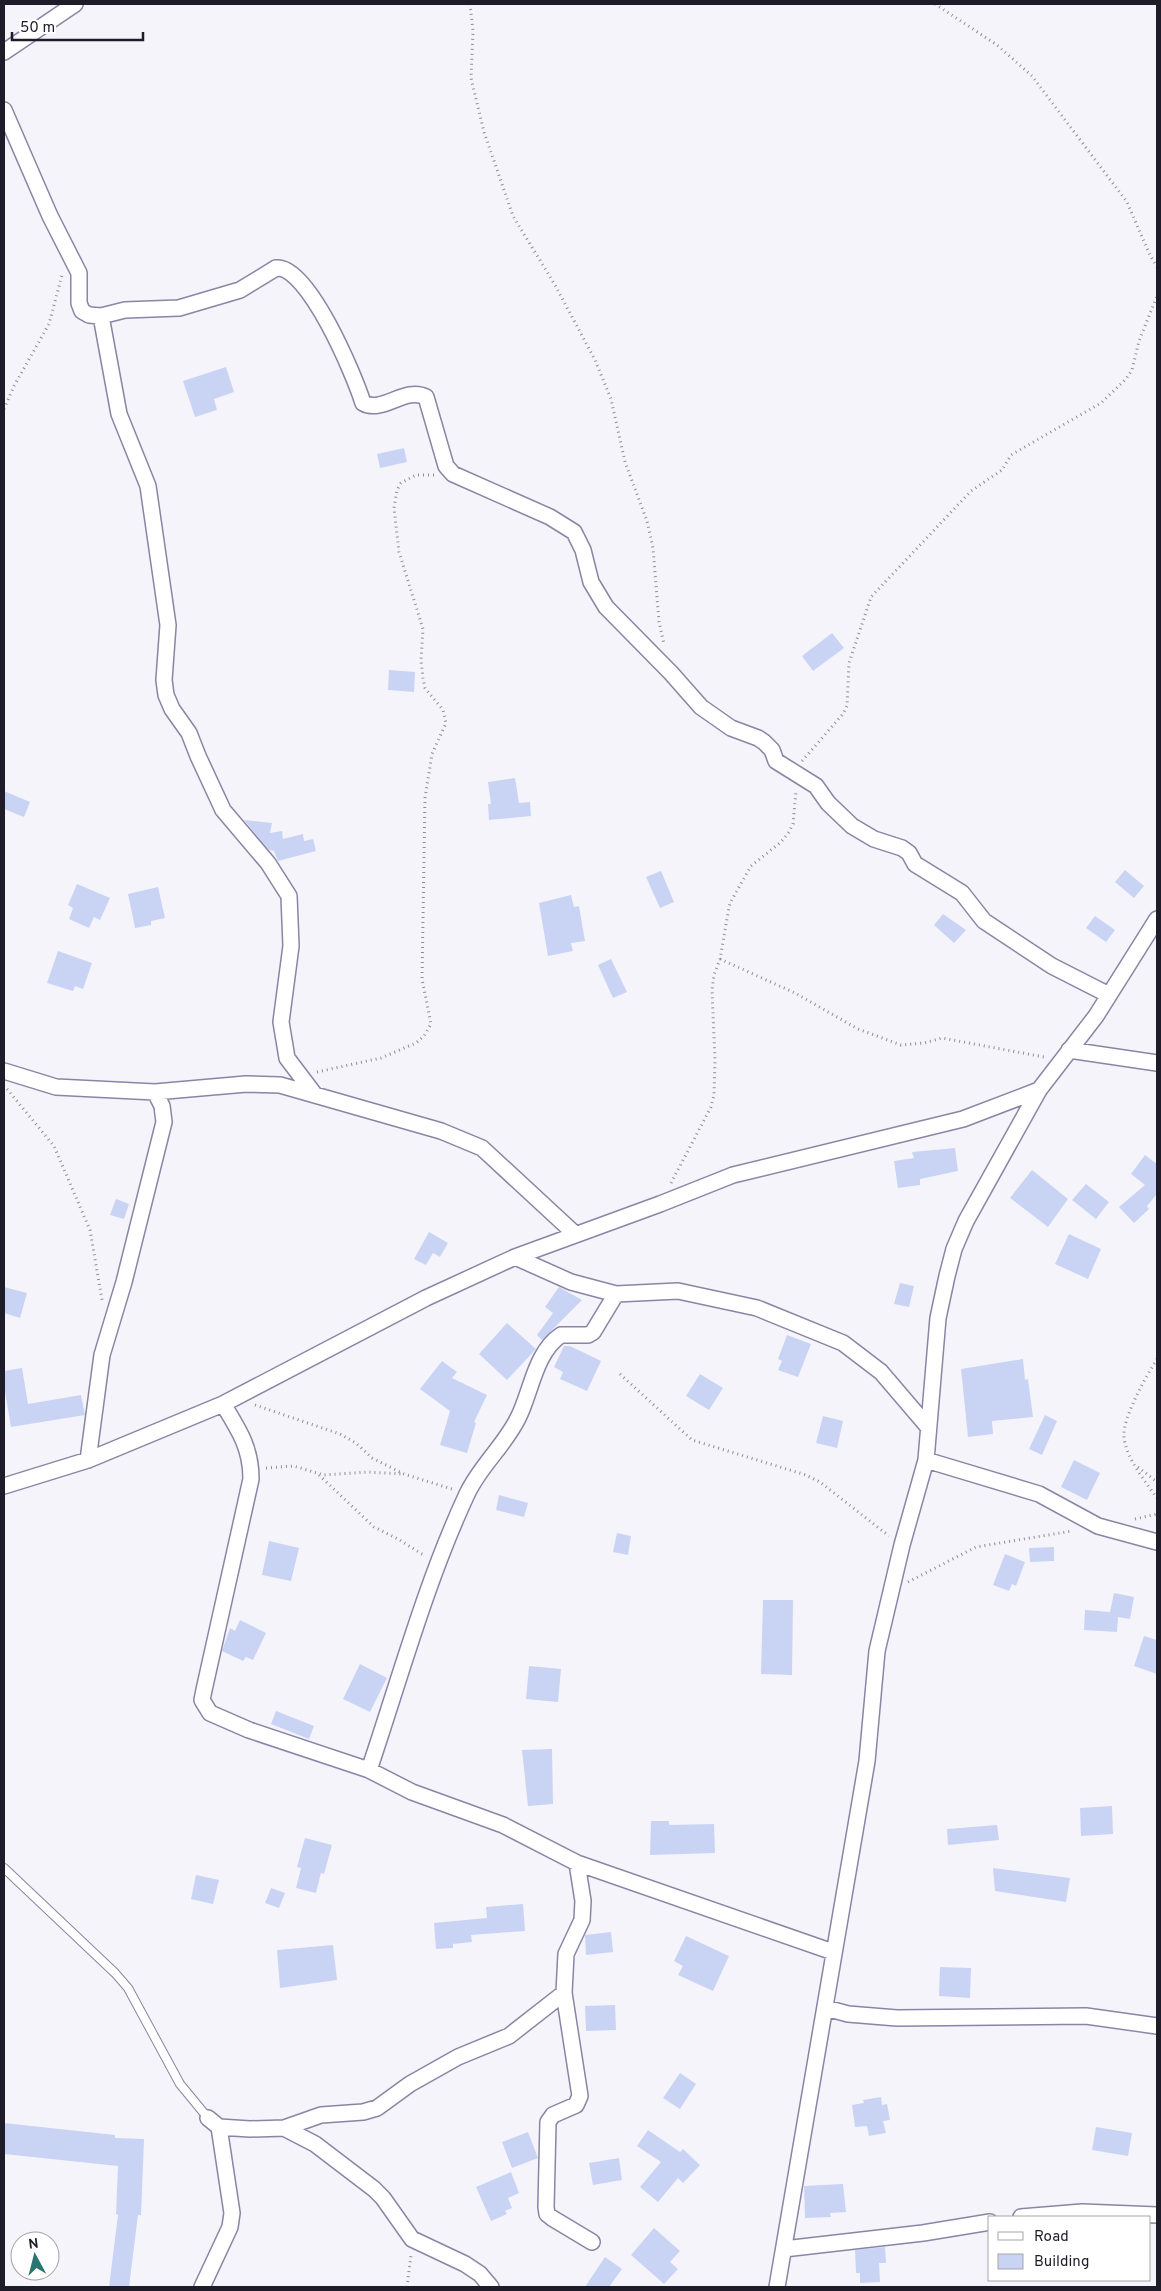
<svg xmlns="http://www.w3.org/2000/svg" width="1161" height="2291" viewBox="0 0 1161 2291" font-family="Overpass,sans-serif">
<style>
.building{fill:#c9d4f4}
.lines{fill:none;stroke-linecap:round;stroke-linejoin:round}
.lane-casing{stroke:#8985a4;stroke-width:10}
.street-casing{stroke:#8985a4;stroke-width:18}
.path{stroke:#8f8e97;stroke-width:3;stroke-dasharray:1 4;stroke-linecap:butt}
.lane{stroke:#fff;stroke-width:8}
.street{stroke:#fff;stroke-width:15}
</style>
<rect width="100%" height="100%" fill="#f5f4fb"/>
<path class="building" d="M 226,367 L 234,392 L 214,399 L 217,410 L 195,417 L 183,381 Z
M 404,448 L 407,462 L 380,468 L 377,454 Z
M 832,633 L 844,648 L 813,671 L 802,656 Z
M 389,670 L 415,672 L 414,692 L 388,690 Z
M 515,778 L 519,803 L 530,802 L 531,816 L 489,820 L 488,804 L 491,804 L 488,782 Z
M 4,791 L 30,802 L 24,817 L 4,809 Z
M 244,820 L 272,823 L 270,833 L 282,831 L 283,839 L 303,834 L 304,841 L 313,839 L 316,851 L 278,861 L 274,851 L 269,850 Z
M 1125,870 L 1144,886 L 1134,898 L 1115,882 Z
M 661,871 L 674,902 L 660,908 L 646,877 Z
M 77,884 L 110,898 L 100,920 L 94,917 L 89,928 L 69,919 L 73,908 L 68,905 Z
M 158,887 L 165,918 L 151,921 L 151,925 L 135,928 L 128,894 Z
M 571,895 L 574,907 L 579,906 L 585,941 L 571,943 L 573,951 L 548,956 L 539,903 Z
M 943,914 L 966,930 L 954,943 L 934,925 Z
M 1095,916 L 1115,930 L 1106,942 L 1086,928 Z
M 58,951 L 92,963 L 83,989 L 75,986 L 73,991 L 47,983 Z
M 611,959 L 627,992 L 613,998 L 598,965 Z
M 955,1148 L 958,1171 L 920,1179 L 920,1185 L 898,1188 L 894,1161 L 914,1158 L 912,1152 Z
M 1145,1155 L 1157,1164 L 1157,1194 L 1147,1206 L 1149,1209 L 1134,1223 L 1119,1207 L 1145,1185 L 1131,1174 Z
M 1032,1170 L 1068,1199 L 1048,1227 L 1010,1198 Z
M 1086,1184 L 1109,1202 L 1096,1219 L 1072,1200 Z
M 116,1199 L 129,1204 L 124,1219 L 110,1215 Z
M 429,1232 L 448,1243 L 440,1257 L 433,1253 L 426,1265 L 414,1259 Z
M 1069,1234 L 1101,1249 L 1088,1279 L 1055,1264 Z
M 900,1283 L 914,1286 L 909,1307 L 894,1304 Z
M 4,1287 L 27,1293 L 20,1318 L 4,1313 Z
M 559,1287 L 582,1300 L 542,1340 L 537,1335 L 553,1313 L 545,1307 Z
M 507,1323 L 536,1349 L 507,1380 L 479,1354 Z
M 787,1335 L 811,1344 L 798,1377 L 778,1370 L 782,1361 L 778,1359 Z
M 564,1346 L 570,1346 L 601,1361 L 587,1391 L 560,1379 L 563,1372 L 554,1367 Z
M 1023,1359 L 1025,1380 L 1028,1379 L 1033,1417 L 992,1421 L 993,1434 L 968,1437 L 961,1369 Z
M 442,1361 L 457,1372 L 452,1378 L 487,1395 L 474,1422 L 476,1423 L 467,1453 L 440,1445 L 450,1411 L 420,1389 Z
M 22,1368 L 28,1404 L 81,1395 L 85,1415 L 11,1427 L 4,1386 L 4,1371 Z
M 700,1374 L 723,1388 L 709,1410 L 686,1396 Z
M 1045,1415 L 1057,1421 L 1042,1455 L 1029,1449 Z
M 823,1416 L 843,1421 L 837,1448 L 816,1443 Z
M 1074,1460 L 1100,1473 L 1087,1500 L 1061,1487 Z
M 499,1495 L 528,1503 L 524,1517 L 496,1510 Z
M 617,1533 L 631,1536 L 628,1555 L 613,1552 Z
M 269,1541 L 299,1548 L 291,1581 L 262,1575 Z
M 1054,1547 L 1054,1561 L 1030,1562 L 1029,1548 Z
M 1005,1554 L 1025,1562 L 1016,1586 L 1012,1584 L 1009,1591 L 993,1585 Z
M 1114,1593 L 1134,1597 L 1130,1619 L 1118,1617 L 1117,1632 L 1084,1630 L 1085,1610 L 1110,1612 Z
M 763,1600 L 793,1600 L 792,1675 L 761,1674 Z
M 240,1620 L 266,1633 L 253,1660 L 246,1657 L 243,1661 L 222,1651 L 230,1628 L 235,1631 Z
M 1144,1636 L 1157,1640 L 1157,1674 L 1134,1666 Z
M 360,1664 L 387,1678 L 370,1712 L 343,1699 Z
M 529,1666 L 561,1669 L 558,1702 L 526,1699 Z
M 276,1711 L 314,1726 L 309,1739 L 271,1724 Z
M 552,1749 L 553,1804 L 528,1806 L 522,1750 Z
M 1112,1806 L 1113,1834 L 1081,1836 L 1080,1808 Z
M 651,1821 L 669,1821 L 669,1825 L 714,1824 L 715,1853 L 650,1855 Z
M 997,1825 L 999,1840 L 948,1845 L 947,1829 Z
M 305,1838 L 332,1845 L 324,1874 L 321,1873 L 316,1893 L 296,1888 L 301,1868 L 297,1867 Z
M 993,1868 L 1070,1878 L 1066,1902 L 995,1891 Z
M 196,1875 L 219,1880 L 213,1904 L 191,1899 Z
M 271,1888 L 285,1893 L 279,1908 L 265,1903 Z
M 523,1904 L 525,1931 L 471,1935 L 472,1942 L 453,1944 L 453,1948 L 436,1949 L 434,1923 L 487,1918 L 486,1907 Z
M 611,1932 L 613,1952 L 586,1955 L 585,1935 Z
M 686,1936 L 729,1956 L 713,1991 L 678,1975 L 683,1966 L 674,1961 Z
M 333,1945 L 337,1980 L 280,1988 L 277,1950 Z
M 940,1967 L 971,1968 L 970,1998 L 939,1996 Z
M 615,2005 L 616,2030 L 586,2031 L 585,2006 Z
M 680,2073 L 696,2084 L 680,2109 L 663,2098 Z
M 881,2097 L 882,2105 L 887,2104 L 890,2120 L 883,2121 L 886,2133 L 869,2136 L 867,2126 L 855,2127 L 852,2105 L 864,2103 L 863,2100 Z
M 4,2123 L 115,2135 L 115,2138 L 144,2139 L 141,2215 L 138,2215 L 129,2287 L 109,2287 L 118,2215 L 116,2214 L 118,2166 L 4,2154 Z
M 1096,2127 L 1132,2133 L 1128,2156 L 1092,2150 Z
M 648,2130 L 680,2152 L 683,2149 L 700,2165 L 683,2183 L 678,2178 L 658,2202 L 640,2187 L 661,2162 L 637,2146 Z
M 528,2132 L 538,2158 L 512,2168 L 502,2142 Z
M 619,2158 L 622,2180 L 593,2185 L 589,2163 Z
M 511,2172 L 519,2193 L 508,2198 L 512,2208 L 505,2211 L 507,2214 L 491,2221 L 476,2187 Z
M 843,2184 L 846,2212 L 830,2213 L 831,2217 L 805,2218 L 804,2186 Z
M 654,2228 L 680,2251 L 670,2262 L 678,2269 L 664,2284 L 631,2255 Z
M 885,2247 L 886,2263 L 879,2263 L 880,2282 L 860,2283 L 860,2273 L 856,2273 L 855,2250 Z
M 605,2257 L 622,2269 L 609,2287 L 585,2287 Z"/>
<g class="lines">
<g class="lane-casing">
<path id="lane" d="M 4,1868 L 115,1973 L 128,1988 L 180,2084 L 208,2118"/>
</g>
<g class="street-casing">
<path id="street" d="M 4,52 L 75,4
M 4,110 L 50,216 L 79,273 L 79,303 L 82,311 L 89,315 L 101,316 L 125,310 L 179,308 L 240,290 L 276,268 C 308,264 355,377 363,403 C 383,414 405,386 426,397 L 446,466 L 453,474 L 550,517 L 574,532 L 583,550 L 591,582 L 606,607 L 671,673 L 701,707 L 731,728 L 758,738 L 764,742 L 772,750 L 776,761 L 816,786 L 828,803 L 852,826 L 874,839 L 902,848 L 909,853 L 915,864 L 962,893 L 984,921 L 1052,966 L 1109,995
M 101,316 L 119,414 L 148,486 L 168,625 L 164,680 L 166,695 L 172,709 L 189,733 L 198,756 L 223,810 L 268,863 L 289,896 L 291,946 L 281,1022 L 287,1058 L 315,1095
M 1069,1050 L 1157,1063
M 4,1071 L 56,1087 L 155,1092 L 246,1084 L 280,1085 L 441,1131 L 482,1148 L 575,1234
M 515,1257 L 571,1282 L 616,1294 L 678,1291 L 757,1308 L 843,1343 L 881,1372 L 928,1427
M 223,1404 C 239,1430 251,1448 251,1479 L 204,1690 L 202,1700 L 210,1713 L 249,1730 L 369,1770 L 412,1792 L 503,1825 L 577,1863 L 833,1952
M 88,1460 L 102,1355 L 124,1282 L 164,1122 L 162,1106 L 155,1092
M 926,1460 L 1039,1494 L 1098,1526 L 1157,1542
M 4,1486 L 88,1460 L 223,1404 L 426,1298 L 515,1257 L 660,1204 L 733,1175 L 963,1119 L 1039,1090 L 1096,1016 L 1157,919
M 369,1770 C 400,1678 426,1582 467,1494 C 480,1466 505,1445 518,1418 C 531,1393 535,1352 561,1335 L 588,1335 L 593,1332 L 616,1294
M 577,1863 L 583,1901 L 582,1920 L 566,1954 L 564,1993 L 580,2096 L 576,2105 L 553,2115 L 548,2122 L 546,2207 L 547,2214 L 552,2218 L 592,2242
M 826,2008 L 848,2014 L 897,2018 L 1086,2016 L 1157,2026
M 208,2118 L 219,2127 L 250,2129 L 284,2128 L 315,2144 L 374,2189 L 383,2198 L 412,2239 L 465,2264 L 480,2274 L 491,2287
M 284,2128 L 321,2115 L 363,2112 L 377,2108 L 410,2084 L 458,2057 L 509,2036 L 564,1993
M 1021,2217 L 1082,2212 L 1157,2215
M 784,2249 L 923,2233 L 990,2222
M 202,2287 L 230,2227 L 232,2213 L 219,2127
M 777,2287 L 867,1761 L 877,1651 L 902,1545 L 926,1460 L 938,1318 L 947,1276 L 954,1249 L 966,1221 L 1039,1090"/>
</g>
<path class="path" d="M 470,4 L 473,31 L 471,78 L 484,132 L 513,216 L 555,285 L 595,360 L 611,399 L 625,462 L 647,521 L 653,548 L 659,622 L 664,644
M 935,4 L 997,45 L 1032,76 L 1127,202 L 1149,253 L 1157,267
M 4,409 L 14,386 L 49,324 L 62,275
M 802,761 L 843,714 L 847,706 L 849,663 L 871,597 L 971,491 L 1002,470 L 1011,455 L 1101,403 L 1126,379 L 1132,370 L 1139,341 L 1157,296
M 720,959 L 795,993 L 858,1029 L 901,1045 L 924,1043 L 942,1038 L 1044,1057
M 317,1072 L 381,1058 L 416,1043 L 424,1036 L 431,1024 L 422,979 L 425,798 L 432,754 L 446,723 L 443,710 L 425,688 L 423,678 L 421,660 L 423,629 L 399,552 L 394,508 L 397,490 L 401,483 L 416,475 L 434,475
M 7,1089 L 54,1146 L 90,1230 L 102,1300
M 671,1183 L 711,1107 L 714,1095 L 715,1060 L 712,990 L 714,975 L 720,959 L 728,913 L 730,903 L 751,866 L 781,842 L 789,832 L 793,824 L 796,791
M 1157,1359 C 1147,1375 1122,1418 1124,1437 C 1126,1458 1145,1481 1157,1498
M 620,1374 L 692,1440 L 806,1475 L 820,1482 L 889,1536
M 255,1405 L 340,1434 L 356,1443 L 372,1458 L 404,1474 L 452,1489
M 1138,1467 L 1157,1482
M 266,1468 L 294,1466 L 323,1475 L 368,1472 L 402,1474
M 319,1475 L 374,1527 L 398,1539 L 425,1556
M 1135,1519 L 1157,1514
M 908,1582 L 976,1547 L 1072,1531
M 407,2287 L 411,2255"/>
<use href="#lane" class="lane"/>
<use href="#street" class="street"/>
</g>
<rect width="1161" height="2291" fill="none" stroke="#1d1c28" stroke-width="10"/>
<rect x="988" y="2216" width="162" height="65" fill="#ffffff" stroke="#a5a4a9"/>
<rect x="998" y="2232" width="25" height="8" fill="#ffffff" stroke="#a5a4a9"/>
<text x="1034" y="2241" font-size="15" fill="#1d1c28">Road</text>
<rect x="998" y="2254" width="25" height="15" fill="#c9d4f4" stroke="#a5a4a9"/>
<text x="1034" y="2266" font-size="15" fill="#1d1c28">Building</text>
<g transform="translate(35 2256) rotate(353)"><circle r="24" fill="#ffffff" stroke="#a5a4a9"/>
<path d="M0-4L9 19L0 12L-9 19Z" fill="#2a7472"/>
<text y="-8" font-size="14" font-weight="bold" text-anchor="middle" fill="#1d1c28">N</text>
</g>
<path d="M12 32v8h131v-8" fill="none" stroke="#1d1c28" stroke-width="2.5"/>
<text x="20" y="32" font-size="15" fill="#1d1c28" stroke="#ffffff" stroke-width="4" paint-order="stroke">50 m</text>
</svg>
